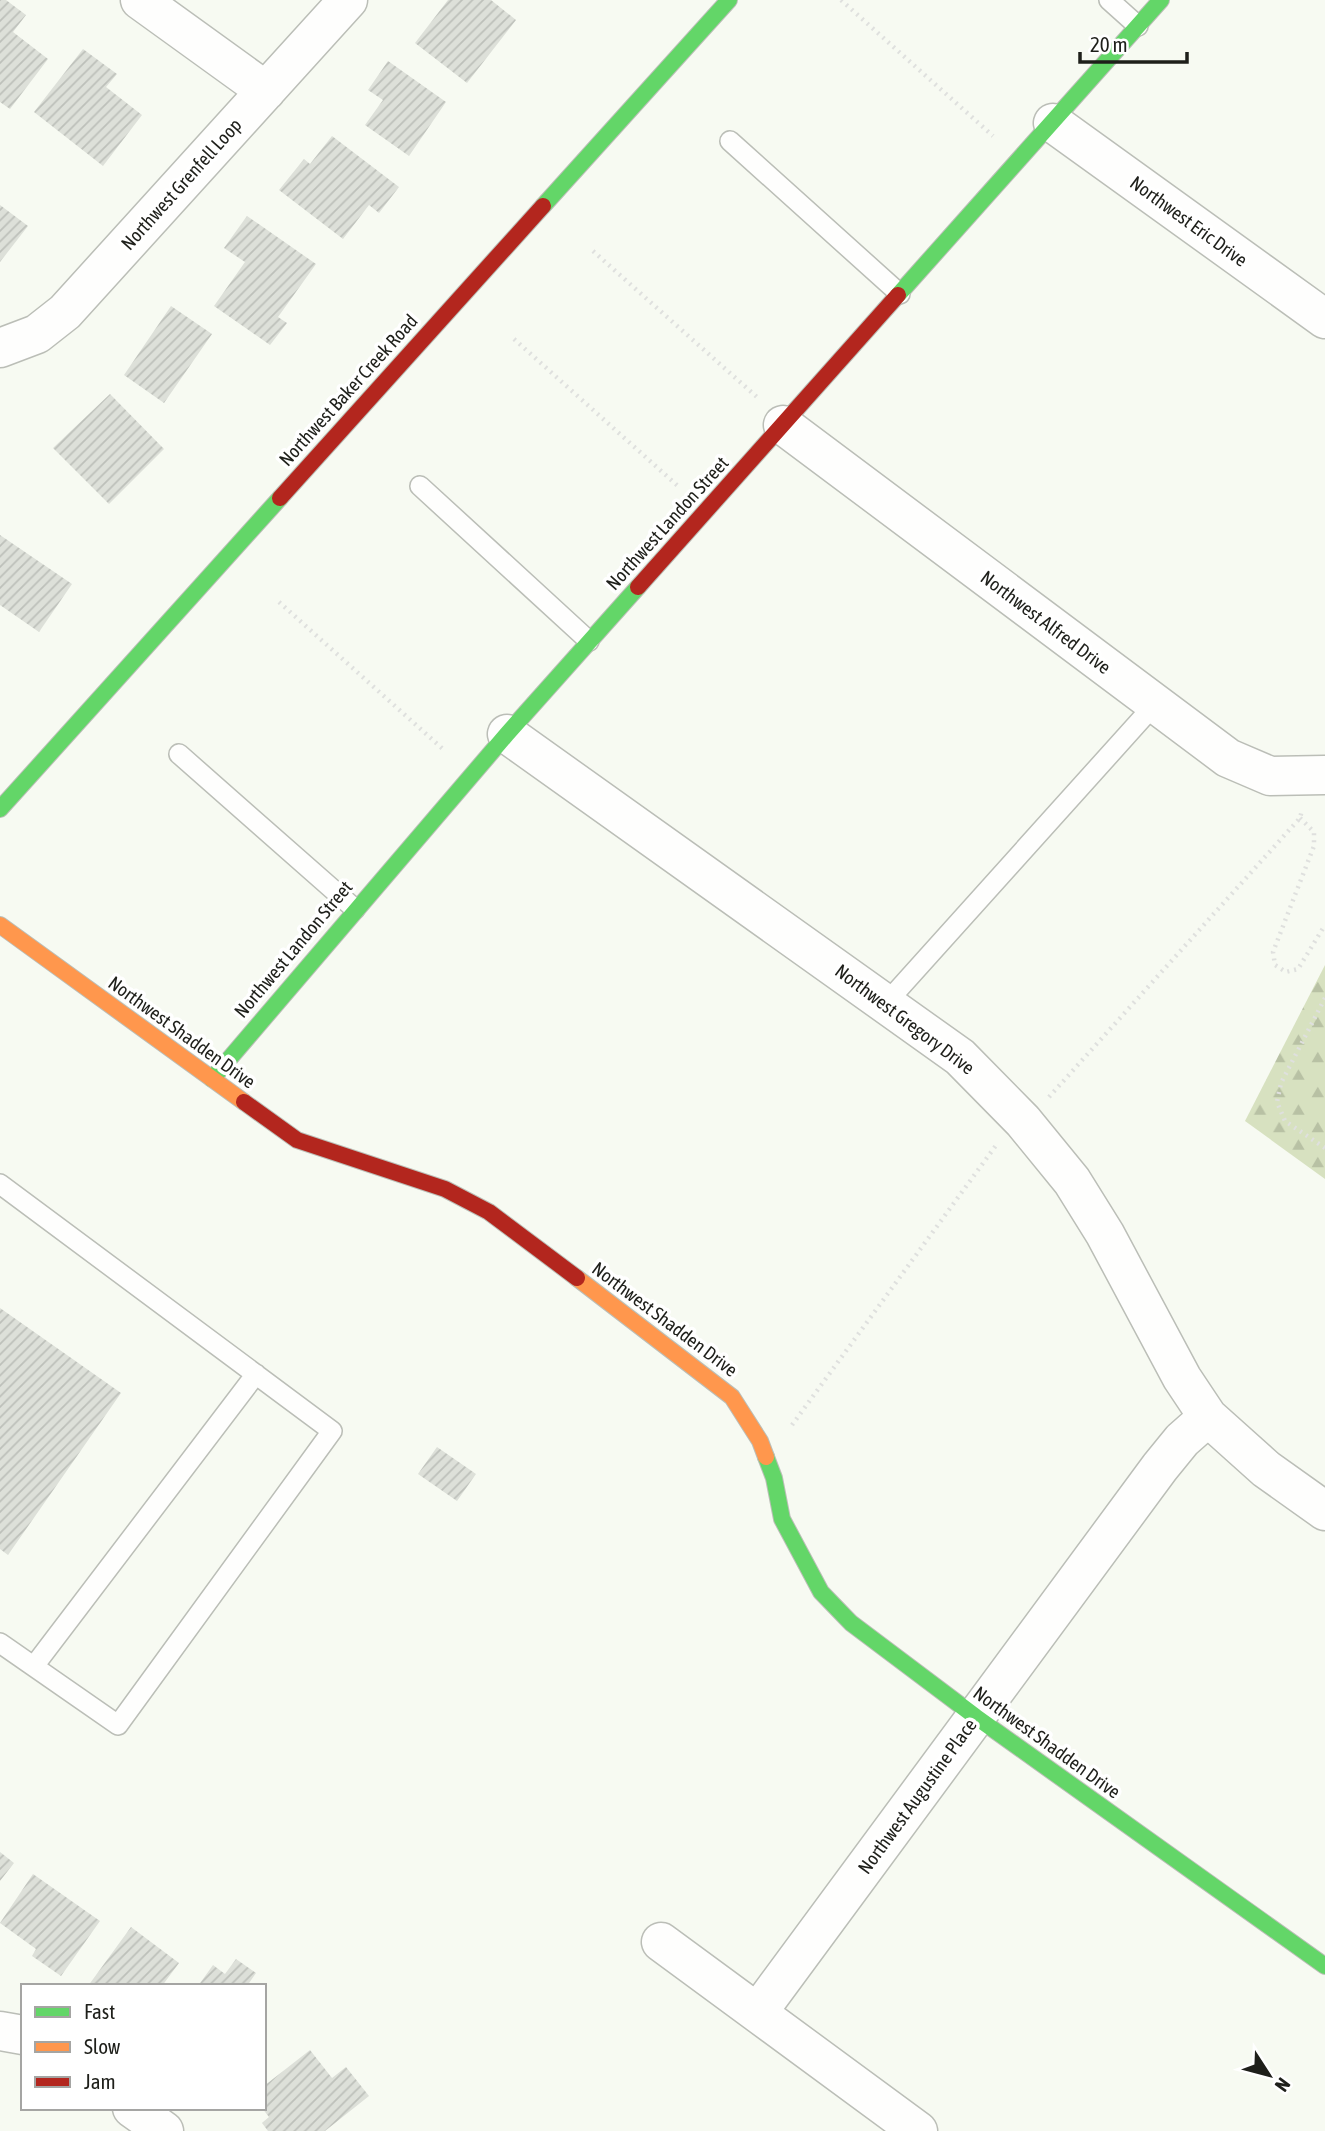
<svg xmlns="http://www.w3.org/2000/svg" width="1325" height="2131" viewBox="0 0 1325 2131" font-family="'Asap Condensed',sans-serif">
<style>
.forest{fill:url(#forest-firs)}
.building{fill:url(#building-hatch)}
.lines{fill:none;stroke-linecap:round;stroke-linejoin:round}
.lane-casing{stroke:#bbbeb7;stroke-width:22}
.street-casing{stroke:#bbbeb7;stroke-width:41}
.fast-casing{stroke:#bbbeb7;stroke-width:18}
.slow-casing{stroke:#bbbeb7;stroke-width:18}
.jam-casing{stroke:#bbbeb7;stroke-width:18}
.path{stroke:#dfe0de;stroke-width:4.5;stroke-dasharray:2 5;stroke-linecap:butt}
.lane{stroke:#fefefd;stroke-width:19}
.street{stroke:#fefefd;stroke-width:38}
.fast{stroke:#63d668;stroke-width:16}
.slow{stroke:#ff974d;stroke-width:16}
.jam{stroke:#b3261e;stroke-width:16}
.labels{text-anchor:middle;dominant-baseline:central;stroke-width:7;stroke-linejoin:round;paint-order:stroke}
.street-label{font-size:19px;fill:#1e1f1a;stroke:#fff}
</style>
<defs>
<pattern id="forest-firs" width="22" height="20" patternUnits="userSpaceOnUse" patternTransform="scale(1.75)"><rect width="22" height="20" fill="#d7e1c0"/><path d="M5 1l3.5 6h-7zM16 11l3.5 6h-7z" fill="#b8c1a4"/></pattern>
<pattern id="building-hatch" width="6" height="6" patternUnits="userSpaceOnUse" patternTransform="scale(1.75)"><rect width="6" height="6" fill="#dde0d9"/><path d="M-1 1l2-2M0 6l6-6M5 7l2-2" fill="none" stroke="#bdc0ba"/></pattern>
</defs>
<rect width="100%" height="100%" fill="#f7faf2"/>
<path class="forest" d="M 1325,965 L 1325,1179 L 1245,1121 Z"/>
<path class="building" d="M 0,0 L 6,0 L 26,15 L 13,32 L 48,59 L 10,109 L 0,102 Z
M 448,0 L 491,0 L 516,20 L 467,83 L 415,43 Z
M 83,49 L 117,74 L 106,87 L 142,115 L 103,166 L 34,112 Z
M 388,61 L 446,102 L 409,156 L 365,125 L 383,100 L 368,90 Z
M 332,136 L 399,187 L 379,213 L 369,205 L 343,239 L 279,190 L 304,159 L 310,164 Z
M 0,205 L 28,226 L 0,262 Z
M 247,216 L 316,264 L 278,317 L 287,323 L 270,345 L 214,306 L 245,262 L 224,248 Z
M 171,306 L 212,334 L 164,403 L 124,375 Z
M 110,394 L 164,449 L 109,504 L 53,448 Z
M 0,535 L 72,584 L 39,632 L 0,605 Z
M 0,1308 L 121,1393 L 8,1555 L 0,1549 Z
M 437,1447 L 476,1474 L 457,1501 L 418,1474 Z
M 0,1852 L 14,1863 L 0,1881 Z
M 33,1874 L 100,1921 L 61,1976 L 32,1956 L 36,1949 L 0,1923 Z
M 131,1927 L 179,1963 L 162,1986 L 88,1986 Z
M 236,1959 L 256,1973 L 247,1986 L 198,1986 L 213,1965 L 225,1974 Z
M 310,2050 L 332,2078 L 346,2067 L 369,2096 L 325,2131 L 268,2131 L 262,2123 L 269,2117 L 262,2108 L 264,2086 Z"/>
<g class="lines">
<g class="lane-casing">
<path id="lane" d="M 1109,0 L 1138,26
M 730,141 L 900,294
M 420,486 L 589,641
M 179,754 L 355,909
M 887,1002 L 1155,704
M 0,1184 L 332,1431 L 118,1725 L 0,1643
M 34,1666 L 256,1374"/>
</g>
<g class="street-casing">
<path id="street" d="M 140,0 L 266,91
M 1053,123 L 1325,319
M 0,348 L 37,334 L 65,312 L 348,0
M 783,425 L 1228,758 L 1270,776 L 1325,775
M 507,734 L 960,1057 L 1023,1121 L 1072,1181 L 1105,1234 L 1182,1378 L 1208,1417 L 1266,1469 L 1325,1511
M 661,1942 L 918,2131
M 758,2012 L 1160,1467 L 1182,1440 L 1208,1417
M 0,2031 L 23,2035
M 132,2108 L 164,2131"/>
</g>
<g class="fast-casing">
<path id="fast" d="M 543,206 L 729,0
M 898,295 L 1161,0
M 0,809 L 280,498
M 212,1079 L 507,734 L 638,587
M 766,1457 L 774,1478 L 782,1519 L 821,1592 L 851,1623 L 976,1717 L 1325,1966"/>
</g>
<g class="slow-casing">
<path id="slow" d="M 0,925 L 244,1102
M 577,1278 L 732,1397 L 760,1441 L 766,1457"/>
</g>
<g class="jam-casing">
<path id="jam" d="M 280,498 L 543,206
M 638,587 L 898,295
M 244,1102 L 297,1140 L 445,1189 L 489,1212 L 577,1278"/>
</g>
<path class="path" d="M 841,0 L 993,136
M 593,251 L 758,398
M 514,339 L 679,487
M 279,602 L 444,750
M 1300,818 L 1314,832 L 1314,846 L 1273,952 L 1275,965 L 1286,972 L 1298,969 L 1325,925
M 1325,998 L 1281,1083 L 1277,1102 L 1285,1121 L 1325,1148
M 1049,1097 L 1300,818 L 1302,810
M 792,1425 L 997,1144"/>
<use href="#lane" class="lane"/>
<use href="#street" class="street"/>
<use href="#fast" class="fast"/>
<use href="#slow" class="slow"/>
<use href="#jam" class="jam"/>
</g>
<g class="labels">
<g class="street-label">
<text transform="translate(181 184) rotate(-48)">Northwest Grenfell Loop</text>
<text transform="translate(1189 221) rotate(36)">Northwest Eric Drive</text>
<text transform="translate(348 390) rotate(-48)">Northwest Baker Creek Road</text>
<text transform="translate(667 523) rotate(-48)">Northwest Landon Street</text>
<text transform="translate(1046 622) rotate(37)">Northwest Alfred Drive</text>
<text transform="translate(293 949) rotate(-50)">Northwest Landon Street</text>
<text transform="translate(905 1019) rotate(37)">Northwest Gregory Drive</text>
<text transform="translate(182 1032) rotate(36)">Northwest Shadden Drive</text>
<text transform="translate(665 1319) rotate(37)">Northwest Shadden Drive</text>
<text transform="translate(1047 1742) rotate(36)">Northwest Shadden Drive</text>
<text transform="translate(917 1796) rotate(-54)">Northwest Augustine Place</text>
</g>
</g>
<rect x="21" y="1984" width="245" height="126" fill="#ffffff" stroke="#a5a5a3" stroke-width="2"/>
<rect x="35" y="2007" width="35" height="10" fill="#63d668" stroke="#a5a5a3" stroke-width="2"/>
<text x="84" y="2019" font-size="21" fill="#1e1f1a">Fast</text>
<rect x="35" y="2042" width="35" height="10" fill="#ff974d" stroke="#a5a5a3" stroke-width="2"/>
<text x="84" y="2054" font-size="21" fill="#1e1f1a">Slow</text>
<rect x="35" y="2077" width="35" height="10" fill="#b3261e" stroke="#a5a5a3" stroke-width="2"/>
<text x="84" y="2089" font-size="21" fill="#1e1f1a">Jam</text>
<g transform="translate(1269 2075) rotate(126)" stroke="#ffffff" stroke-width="5" paint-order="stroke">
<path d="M0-5L12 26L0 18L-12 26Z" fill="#1e1f1a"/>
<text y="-10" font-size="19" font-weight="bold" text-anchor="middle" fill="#1e1f1a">N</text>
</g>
<path d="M1080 52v10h107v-10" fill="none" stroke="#1e1f1a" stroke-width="3.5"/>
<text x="1090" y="52" font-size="21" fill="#1e1f1a" stroke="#ffffff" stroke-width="5" paint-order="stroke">20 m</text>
</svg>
